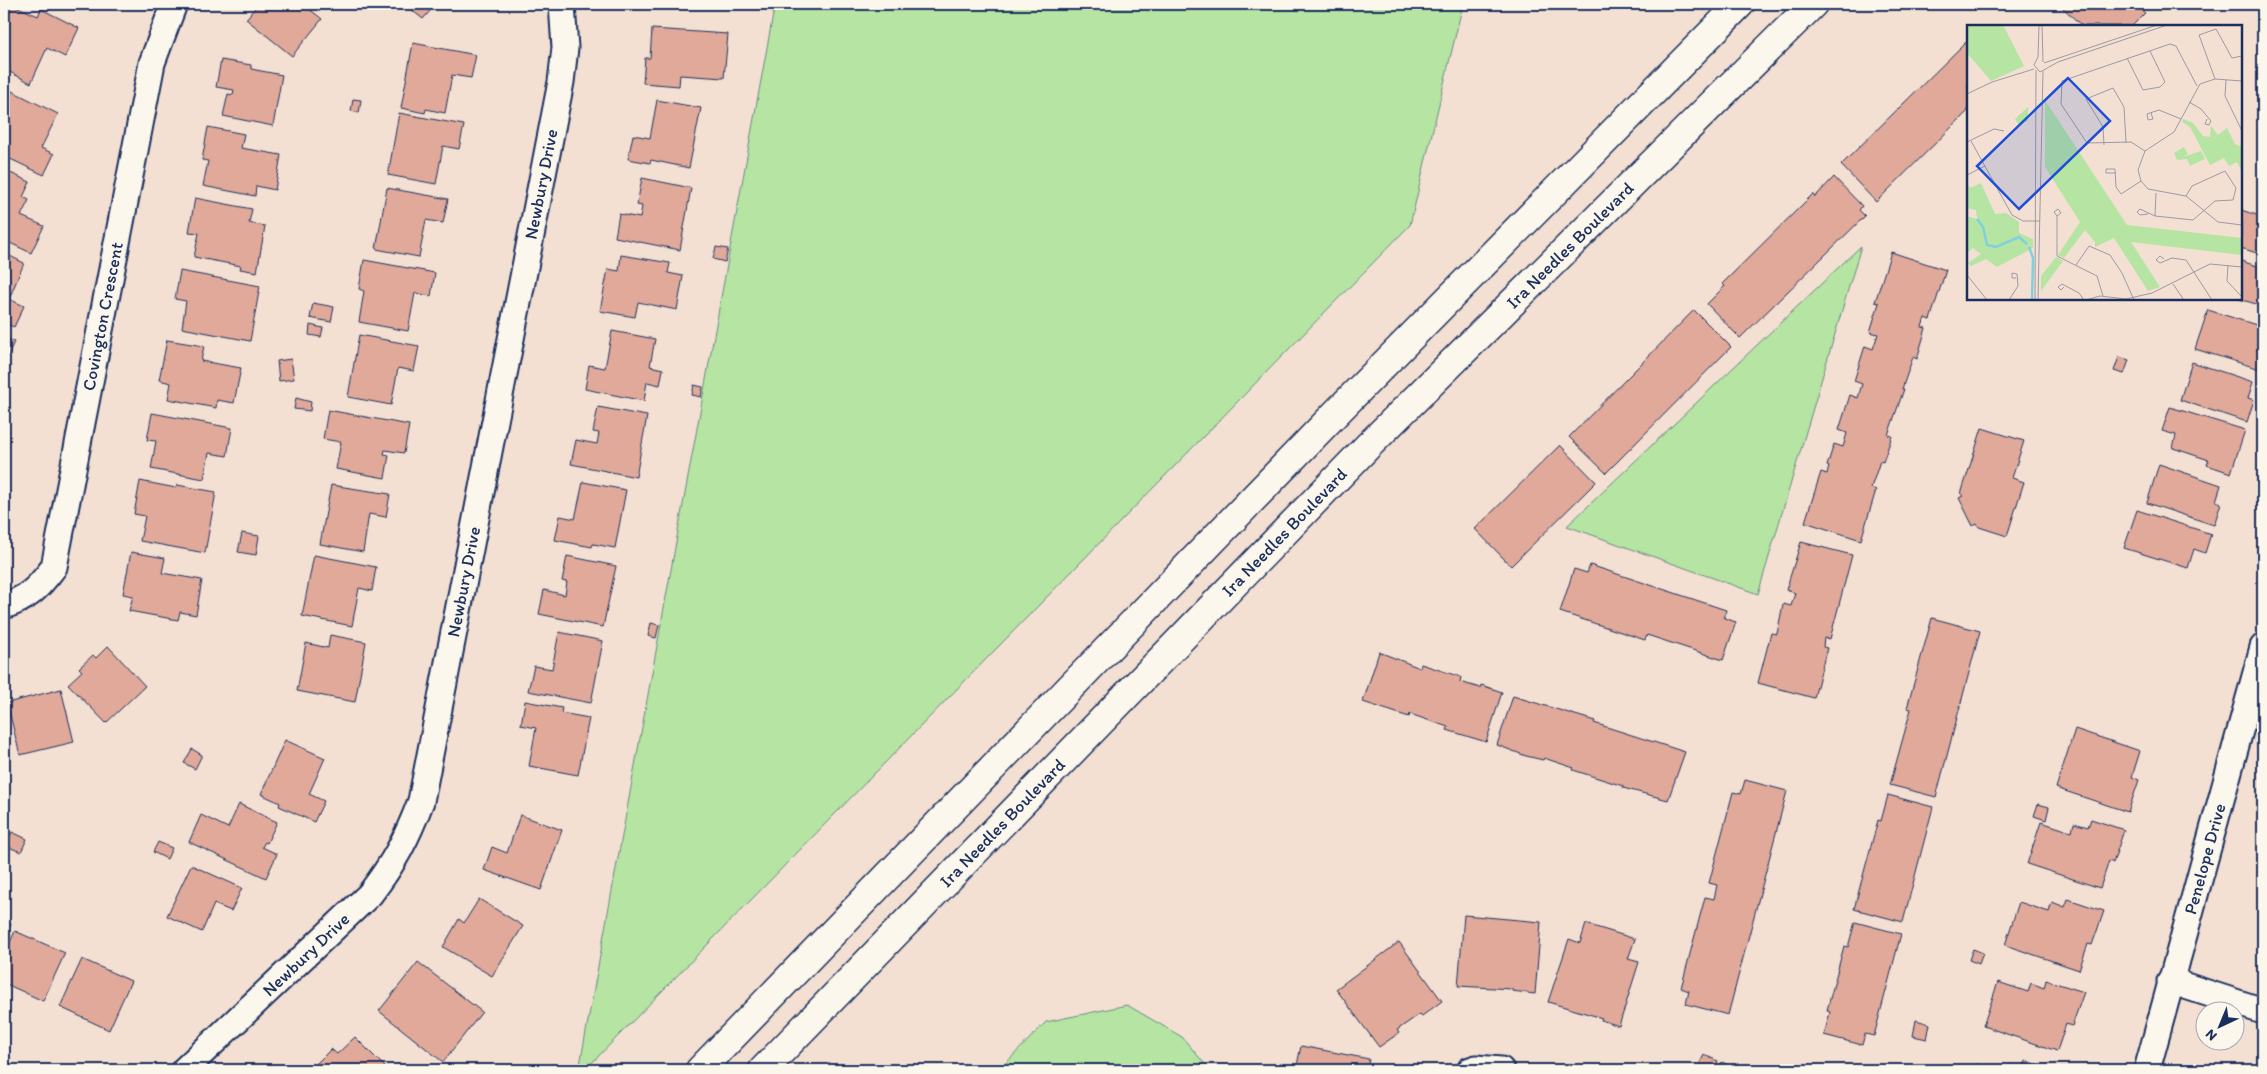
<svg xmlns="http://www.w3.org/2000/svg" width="2267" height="1074" viewBox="0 0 2267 1074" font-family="Itim,sans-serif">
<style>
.green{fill:#b5e4a3;stroke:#688a80}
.building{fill:#e1a999;stroke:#1b2f5e}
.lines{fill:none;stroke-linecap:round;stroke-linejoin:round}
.minor-casing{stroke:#1b2f5e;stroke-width:29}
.secondary-casing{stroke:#1b2f5e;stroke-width:31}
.minor{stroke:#fbf7ec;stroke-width:25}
.secondary{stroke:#fbf7ec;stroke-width:28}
.labels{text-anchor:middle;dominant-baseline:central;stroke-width:4.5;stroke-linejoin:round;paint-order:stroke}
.street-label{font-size:18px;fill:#1b2f5e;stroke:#fbf7ec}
.inset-river{fill:none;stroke:#81d0dd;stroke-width:2.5}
.inset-road{fill:none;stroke:#9d99a4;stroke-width:1}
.view{fill:#1d4ed8;fill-opacity:0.15;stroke:#1d4ed8;stroke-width:2.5}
.inset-edge{fill:none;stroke:#1b2f5e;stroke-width:2.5}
</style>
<rect width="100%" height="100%" fill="#f3e0d3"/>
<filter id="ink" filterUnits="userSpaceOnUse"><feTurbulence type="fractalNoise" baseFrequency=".02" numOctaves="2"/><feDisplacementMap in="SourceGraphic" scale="10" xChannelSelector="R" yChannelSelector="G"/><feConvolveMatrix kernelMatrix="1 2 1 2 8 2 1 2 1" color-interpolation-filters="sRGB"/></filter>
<g filter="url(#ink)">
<path class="green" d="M 775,4 L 1463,4 L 1410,225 L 585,1070 L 579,1070 Z
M 1861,246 L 1758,594 L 1567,526 Z
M 1127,1005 L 1182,1037 L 1210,1070 L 999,1070 L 1046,1022 Z"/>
<path class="building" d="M 4,4 L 11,4 L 38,16 L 41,9 L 79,28 L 65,57 L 47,48 L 31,83 L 4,69 Z
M 258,4 L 303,4 L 322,19 L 292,56 L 246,19 Z
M 404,4 L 436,4 L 423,19 Z
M 2059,4 L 2135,4 L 2145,13 L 2132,26 L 2082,26 Z
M 652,29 L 728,34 L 724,78 L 680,75 L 679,86 L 643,83 L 645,58 L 650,58 Z
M 1966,42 L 1968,44 L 1968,111 L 1876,202 L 1841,165 Z
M 413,43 L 476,55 L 471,78 L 452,75 L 445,113 L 426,109 L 425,113 L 401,108 Z
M 221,60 L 251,65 L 251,69 L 282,75 L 273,126 L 223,116 L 228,94 L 233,95 L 234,90 L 216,87 Z
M 12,91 L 58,114 L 41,148 L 54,154 L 44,175 L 4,156 L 4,97 L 8,99 Z
M 353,99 L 361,100 L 359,113 L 351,111 Z
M 657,100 L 701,108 L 689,168 L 651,160 L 650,163 L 628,159 L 633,135 L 650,138 Z
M 399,113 L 464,125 L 459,149 L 443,146 L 436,184 L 388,175 Z
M 208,127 L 244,134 L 241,148 L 281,155 L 275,190 L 256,186 L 255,196 L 203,186 L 208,161 L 202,160 Z
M 4,170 L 30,182 L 23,197 L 29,200 L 21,216 L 44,226 L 31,253 L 4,240 Z
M 1834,177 L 1862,206 L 1859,210 L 1865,216 L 1740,338 L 1707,304 L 1725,286 L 1722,284 L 1813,194 L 1815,197 Z
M 642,178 L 691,188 L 680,250 L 615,237 L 619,214 L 640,218 L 642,206 L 637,205 Z
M 387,188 L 448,199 L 443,223 L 426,220 L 419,257 L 376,249 Z
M 195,198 L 252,209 L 249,223 L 265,226 L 257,272 L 240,269 L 241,266 L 194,257 L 199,233 L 189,232 Z
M 2241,210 L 2263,217 L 2263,255 L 2241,248 Z
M 716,247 L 728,249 L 725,262 L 713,259 Z
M 1891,252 L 1946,270 L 1930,320 L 1925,318 L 1922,327 L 1926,328 L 1917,359 L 1913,357 L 1902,389 L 1904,389 L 1888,435 L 1892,436 L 1883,462 L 1880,461 L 1871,488 L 1876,490 L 1861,540 L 1805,522 L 1821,472 L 1827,474 L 1829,467 L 1827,466 L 1834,444 L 1843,447 L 1847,433 L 1839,430 L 1850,395 L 1858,398 L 1862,384 L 1854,381 L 1865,346 L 1873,349 L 1878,334 L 1870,332 L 1879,303 L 1875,302 Z
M 4,253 L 24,263 L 9,299 L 24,306 L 14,327 L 4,323 Z
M 621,255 L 670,263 L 668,273 L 683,276 L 677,310 L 638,302 L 635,317 L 600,311 L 608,269 L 619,271 Z
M 364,260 L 435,273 L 431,296 L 415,293 L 408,331 L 359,322 L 364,291 L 359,289 Z
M 2241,261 L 2263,268 L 2263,306 L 2239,299 Z
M 180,271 L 260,286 L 250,341 L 182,328 L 186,301 L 175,299 Z
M 313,303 L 334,307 L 331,322 L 310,318 Z
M 1694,310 L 1731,347 L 1606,473 L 1569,437 Z
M 2208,310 L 2263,327 L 2263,370 L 2195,349 Z
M 310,325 L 323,328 L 321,337 L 309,335 Z
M 612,331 L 655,339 L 650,366 L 663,369 L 660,385 L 647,382 L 644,401 L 585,389 L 589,365 L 605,368 Z
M 359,335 L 419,346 L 414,371 L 398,368 L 391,405 L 348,397 Z
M 4,337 L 14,342 L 4,364 Z
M 167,340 L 204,346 L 201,361 L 241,368 L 234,403 L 217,400 L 216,408 L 168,399 L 171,383 L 159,380 Z
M 2119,357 L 2129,360 L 2124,374 L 2114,371 Z
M 291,359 L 294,379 L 279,381 L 277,361 Z
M 2192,362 L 2253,382 L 2248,398 L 2254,400 L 2247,422 L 2180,400 Z
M 694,385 L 703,387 L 701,397 L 692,395 Z
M 296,398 L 311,402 L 310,411 L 294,409 Z
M 598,407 L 647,416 L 636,477 L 571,464 L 576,440 L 597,444 L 599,433 L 593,432 Z
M 2170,407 L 2245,430 L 2231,473 L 2207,465 L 2209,460 L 2173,448 L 2176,435 L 2162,431 Z
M 328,410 L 409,425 L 404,453 L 385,450 L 384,454 L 389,455 L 385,478 L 336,469 L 341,442 L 323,439 Z
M 152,413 L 232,428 L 227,456 L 209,453 L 204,479 L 151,469 L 156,441 L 147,440 Z
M 1982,428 L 2024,441 L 2012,478 L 2024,482 L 2007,536 L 1979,527 L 1977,524 L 1973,526 L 1959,498 L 1963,496 L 1961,494 Z
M 1560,445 L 1596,482 L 1511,566 L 1475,529 Z
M 2159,464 L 2221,485 L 2216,501 L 2221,503 L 2214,525 L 2147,503 Z
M 140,481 L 176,488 L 177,485 L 216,492 L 205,553 L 140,541 L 145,516 L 134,514 Z
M 583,482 L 626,490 L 615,548 L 593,544 L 592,547 L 555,540 L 560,516 L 575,519 Z
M 331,485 L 390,494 L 386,517 L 369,514 L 363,552 L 320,544 Z
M 2137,510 L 2211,534 L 2205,553 L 2194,549 L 2188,568 L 2124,548 Z
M 242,533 L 259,536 L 256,555 L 238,552 Z
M 1801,542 L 1852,555 L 1830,639 L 1824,638 L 1823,647 L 1827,648 L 1814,698 L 1758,683 L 1771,633 L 1777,634 L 1783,604 L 1791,606 L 1795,593 L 1786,590 Z
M 131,552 L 165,558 L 162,573 L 202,580 L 196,615 L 180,612 L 178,620 L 129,611 L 133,596 L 123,594 Z
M 314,555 L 376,567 L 372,591 L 359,588 L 352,626 L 302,616 Z
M 567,556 L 616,566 L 603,627 L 539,614 L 544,590 L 565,595 L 567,582 L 562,581 Z
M 1590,565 L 1726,610 L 1724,618 L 1736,622 L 1723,660 L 1647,635 L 1645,640 L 1560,612 L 1574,569 L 1587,573 Z
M 1932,618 L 1980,631 L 1936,797 L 1890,785 L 1911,709 L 1907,708 Z
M 651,623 L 659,625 L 656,638 L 648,636 Z
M 559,632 L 603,641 L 591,703 L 528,691 L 534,666 L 552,669 Z
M 330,635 L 366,642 L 355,702 L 297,691 L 306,643 L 328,648 Z
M 108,646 L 145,686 L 106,723 L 68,684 L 82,671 L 79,668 L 93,655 L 96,658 Z
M 1379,652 L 1420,668 L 1421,664 L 1461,677 L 1460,682 L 1480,688 L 1481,685 L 1502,692 L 1486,742 L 1447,730 L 1448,727 L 1410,714 L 1409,717 L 1363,702 Z
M 61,689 L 74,742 L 20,755 L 7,703 Z
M 1513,696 L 1595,721 L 1594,723 L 1685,752 L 1668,800 L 1623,788 L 1623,786 L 1573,770 L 1574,768 L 1544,758 L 1543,760 L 1526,756 L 1497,745 Z
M 525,701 L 562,708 L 561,713 L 589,718 L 578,775 L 529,766 L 536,728 L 521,725 Z
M 2075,729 L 2140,751 L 2132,777 L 2139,780 L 2128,812 L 2056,788 Z
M 285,740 L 325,758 L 309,794 L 324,801 L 314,822 L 279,806 L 280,803 L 261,794 Z
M 192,749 L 202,755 L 195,769 L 184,763 Z
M 1745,780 L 1787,791 L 1728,1015 L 1686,1004 L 1689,991 L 1681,988 L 1705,897 L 1714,899 L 1717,885 L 1709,883 L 1733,792 L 1741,794 Z
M 1888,795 L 1933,807 L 1903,922 L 1854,909 L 1878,820 L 1881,821 Z
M 239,804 L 277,822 L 267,843 L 265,842 L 262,847 L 277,854 L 266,878 L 189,842 L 201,815 L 228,828 Z
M 2038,804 L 2049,807 L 2046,820 L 2034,816 Z
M 520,815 L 562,830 L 541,890 L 484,870 L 492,847 L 507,853 Z
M 2091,819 L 2124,830 L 2113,863 L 2109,861 L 2100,888 L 2027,864 L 2041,822 L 2072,832 L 2074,823 L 2088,827 Z
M 12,832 L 27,839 L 21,852 L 6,846 Z
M 158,842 L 172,848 L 167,859 L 153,852 Z
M 191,865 L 242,888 L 231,911 L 214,904 L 202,932 L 167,916 Z
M 479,899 L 523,926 L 492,976 L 443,947 L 459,919 L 464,923 Z
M 2068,899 L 2104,911 L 2092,945 L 2088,944 L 2079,970 L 2005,945 L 2019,902 L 2049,912 L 2052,902 L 2065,907 Z
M 1464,915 L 1541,922 L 1535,994 L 1512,991 L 1512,989 L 1458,986 Z
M 4,921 L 11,924 L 4,939 Z
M 1855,922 L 1901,934 L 1874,1036 L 1865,1034 L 1862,1045 L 1824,1035 L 1830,1012 L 1827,1010 L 1844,946 L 1848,947 Z
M 1586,924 L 1635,939 L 1628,959 L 1639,962 L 1619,1026 L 1601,1020 L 1602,1018 L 1548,1002 L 1569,939 L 1580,943 Z
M 15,931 L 65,953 L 43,1001 L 4,983 L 4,956 Z
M 1399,942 L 1442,1001 L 1422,1016 L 1420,1014 L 1397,1030 L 1399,1033 L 1379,1047 L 1336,989 Z
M 1973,949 L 1983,953 L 1979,964 L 1969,960 Z
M 82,959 L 131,981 L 109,1030 L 60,1007 Z
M 418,962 L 482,1012 L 443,1062 L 379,1011 Z
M 2046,980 L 2084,992 L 2072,1026 L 2066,1024 L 2057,1051 L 1983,1026 L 1998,982 L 2028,992 L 2031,983 L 2044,988 Z
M 1916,1020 L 1930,1024 L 1927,1039 L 1913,1036 Z
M 355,1037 L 388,1070 L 310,1070 L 331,1049 L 337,1054 Z
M 1301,1046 L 1369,1059 L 1367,1070 L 1296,1070 Z
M 1704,1055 L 1718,1061 L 1714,1070 L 1697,1069 Z
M 2026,1061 L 2054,1070 L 2008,1070 L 2010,1065 L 2023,1070 Z
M 1722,1062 L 1738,1070 L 1717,1070 Z
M 1976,1064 L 1995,1070 L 1974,1070 Z"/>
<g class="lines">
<g class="minor-casing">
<g id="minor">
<path id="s1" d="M 4,606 C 29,598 38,588 54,567 L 152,63 L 174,4"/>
<path d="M 2170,981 L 2263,1011"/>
<path id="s2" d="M 184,1070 L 370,894 C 394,863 407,838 421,801 L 561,82 L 565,48 L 562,4"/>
<path d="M 1470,1070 L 1476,1068 L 1501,1070"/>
<path id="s3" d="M 2147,1070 L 2263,647"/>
</g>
</g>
<g class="secondary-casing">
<g id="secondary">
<path d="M 700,1070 L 1335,414 L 1740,4"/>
<path id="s4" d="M 763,1070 L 1368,446 L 1813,4"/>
</g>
</g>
<use href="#minor" class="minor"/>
<use href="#secondary" class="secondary"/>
</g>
</g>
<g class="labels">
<g class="street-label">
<text stroke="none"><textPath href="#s2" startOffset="991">Newbury Drive</textPath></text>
<text stroke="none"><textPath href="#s4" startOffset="1154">Ira Needles Boulevard</textPath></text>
<text stroke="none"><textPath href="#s1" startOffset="320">Covington Crescent</textPath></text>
<text stroke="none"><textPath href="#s4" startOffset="749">Ira Needles Boulevard</textPath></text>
<text stroke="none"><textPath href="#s2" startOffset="586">Newbury Drive</textPath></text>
<text stroke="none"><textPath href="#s4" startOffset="344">Ira Needles Boulevard</textPath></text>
<text stroke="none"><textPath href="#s3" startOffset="219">Penelope Drive</textPath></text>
<text stroke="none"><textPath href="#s2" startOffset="168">Newbury Drive</textPath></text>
</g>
</g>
<g transform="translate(1967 25)">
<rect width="275" height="275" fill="#f3e0d3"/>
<path d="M 0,0 L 36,0 L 57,41 L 24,56 L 0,28 ZM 78,75 L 160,200 L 275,213 L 275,230 L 164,217 L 193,262 L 181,266 L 147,213 L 128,222 L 128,217 L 118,205 L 97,233 L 91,230 L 113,197 L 78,142 ZM 61,82 L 61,96 L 52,100 L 48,94 ZM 216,94 L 226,98 L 236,111 L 243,112 L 244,101 L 251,110 L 260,103 L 268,119 L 275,122 L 275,147 L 270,137 L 262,141 L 257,133 L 243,140 L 223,102 L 215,97 ZM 217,122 L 221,129 L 216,132 L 234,126 L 238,134 L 223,141 L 220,134 L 210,135 L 207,128 ZM 0,158 L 3,163 L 14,158 L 28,189 L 39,188 L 52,197 L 52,208 L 66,214 L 66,223 L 30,242 L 19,234 L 4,241 L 1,238 L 14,229 L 6,223 L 0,228 L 0,191 L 10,194 L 9,185 L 0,183 ZM 89,232 L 96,236 L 74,266 L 74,251 Z" fill="#b5e4a3"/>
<path class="inset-river" d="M 10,194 L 16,202 L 20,220 L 29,222 L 52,212 L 60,219M 62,222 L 66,233 L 65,275"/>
<path class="inset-road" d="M 72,0 L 71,32 L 67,40 L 73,47 L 91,37 L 200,0M 75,0 L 76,37M 160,33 L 176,65 L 193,62 L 198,57 L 183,26M 77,38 L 190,0M 248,54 L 232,10 L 249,4 L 265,33 L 275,31M 259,55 L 258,71 L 275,106M 275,56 L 248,54 L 233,59 L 207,107 L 178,126 L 171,145 L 174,156 L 181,164 L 219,171 L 251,197 L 275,200M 0,69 L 25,57 L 67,44M 222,77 L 234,84 L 244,96 L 242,100 L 238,99 L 240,94M 184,88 L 186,94 L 181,95 L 180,89 L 192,85 L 214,94M 4,116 L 45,190 L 56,196 L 73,196M 0,117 L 27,104 L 37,106M 137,120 L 136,102 L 119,74 L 146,63 L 157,82 L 159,118M 178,126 L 164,117 L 120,118 L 94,79 L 95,56 L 203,19 L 209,21 L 230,61M 149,148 L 139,148 L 139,144 L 148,144 L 148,145 L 149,162 L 154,169 L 174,156M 0,150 L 18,141M 181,189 L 173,190 L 170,187 L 173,184 L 188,191 L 226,195 L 248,176 L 266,175 L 269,163 L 258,146 L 225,161 L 219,171M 90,191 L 94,188 L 91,184 L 87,187 L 90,191 L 90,231 L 130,251 L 136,271M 188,191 L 189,168M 197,234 L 193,231 L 189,235 L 193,238 L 205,233 L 219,235 L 245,275M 109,240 L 122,221 L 143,230 L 155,248 L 167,275M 261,240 L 260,256 L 275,272M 0,250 L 20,275M 206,259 L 217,275M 97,262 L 94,265 L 91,262 L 95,259 L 112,268 L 117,275M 42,275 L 51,261 L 50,249 L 45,248 L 45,253 L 49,253M 68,275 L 69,45M 71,275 L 76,46M 119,275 L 133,271 L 159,274 L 185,268 L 243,239 L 275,242"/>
<path class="view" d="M 101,53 L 143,96 L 52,184 L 10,141 Z"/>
<rect width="275" height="275" class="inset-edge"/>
</g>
<rect width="2267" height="1074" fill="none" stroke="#fbf7ec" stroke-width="20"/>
<rect x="10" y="10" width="2247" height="1054" fill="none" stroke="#1b2f5e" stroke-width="2" filter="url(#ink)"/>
<g transform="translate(2220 1026) rotate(224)"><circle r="24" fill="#fbf7ec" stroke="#a1a7b3"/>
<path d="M0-4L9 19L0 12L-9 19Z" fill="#1b2f5e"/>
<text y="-8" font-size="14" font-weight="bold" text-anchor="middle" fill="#1b2f5e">N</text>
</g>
</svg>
